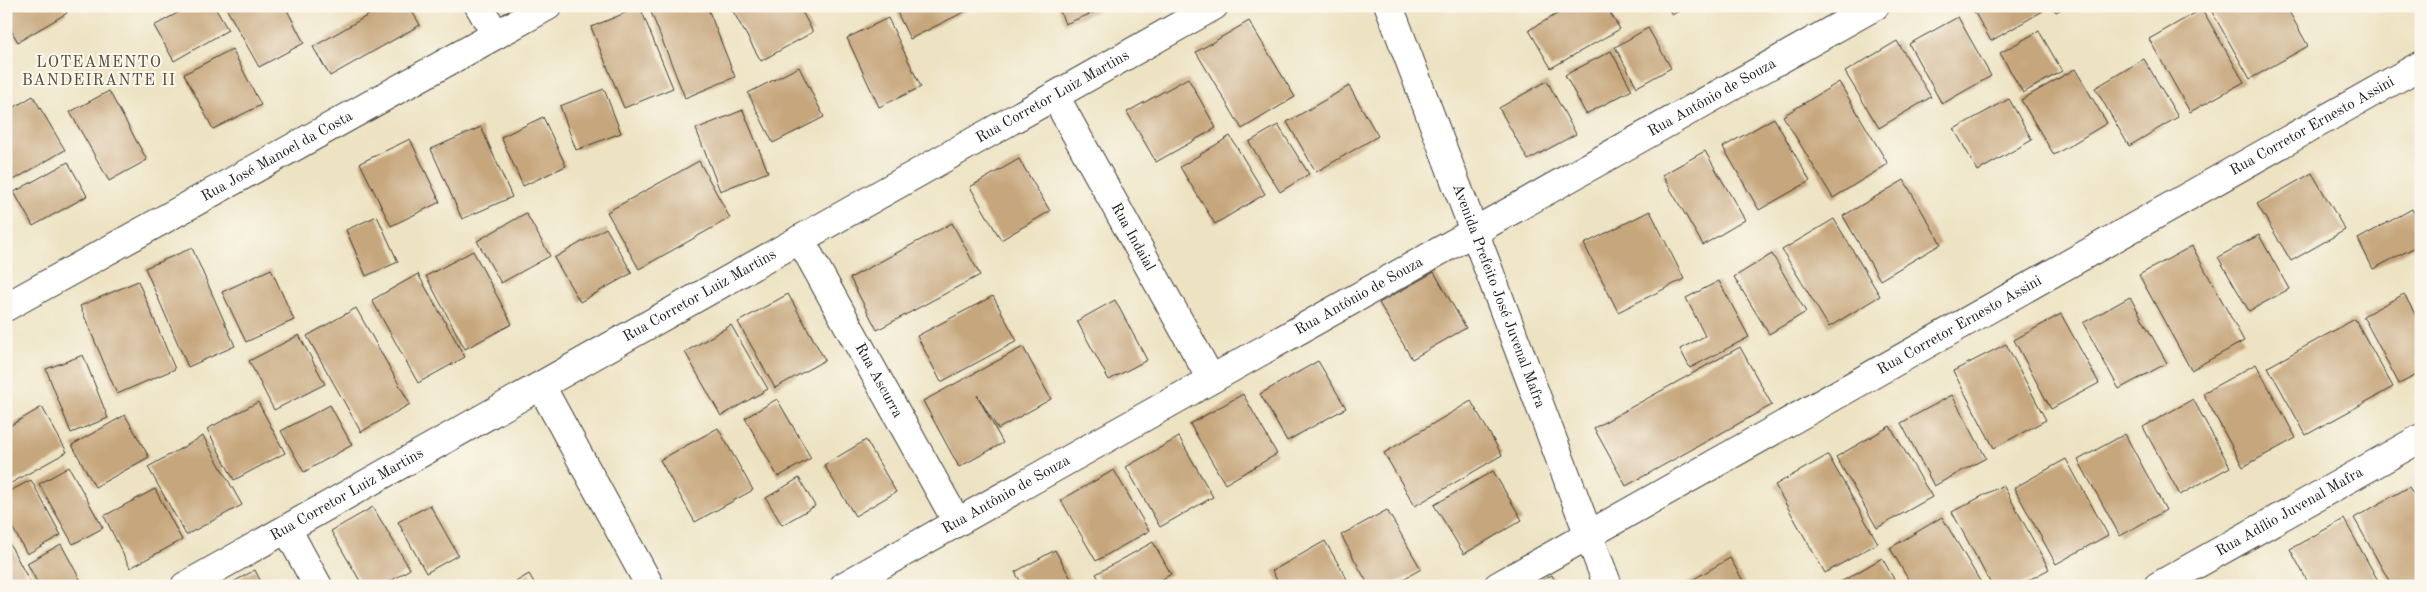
<svg xmlns="http://www.w3.org/2000/svg" width="2427" height="592" viewBox="0 0 2427 592" font-family="'Old Standard TT',serif">
<style>
.building{fill:#c6a67c}
.lines{fill:none;stroke-linecap:round;stroke-linejoin:round}
.minor-casing{stroke:#3b3a35;stroke-width:30}
.secondary-casing{stroke:#3b3a35;stroke-width:30}
.minor{stroke:#fff;stroke-width:28}
.secondary{stroke:#fff;stroke-width:28}
.labels{text-anchor:middle;dominant-baseline:central;stroke-width:4;stroke-linejoin:round;paint-order:stroke}
.street-label{font-size:15px;fill:#1c1c1c;stroke:#fbf7ec}
.neighbourhood-label{font-size:16px;letter-spacing:1px;fill:#584c3e;stroke:#fbf7ec}
</style>
<rect width="100%" height="100%" fill="#fbf7ec"/>
<filter id="ink" filterUnits="userSpaceOnUse"><feTurbulence type="fractalNoise" baseFrequency=".02" numOctaves="2"/><feDisplacementMap in="SourceGraphic" scale="10" xChannelSelector="R" yChannelSelector="G"/><feConvolveMatrix kernelMatrix="1 2 1 2 8 2 1 2 1" color-interpolation-filters="sRGB"/></filter>
<filter id="wash" filterUnits="userSpaceOnUse"><feTurbulence type="fractalNoise" baseFrequency=".0096" numOctaves="4" result="noise"/><feDisplacementMap in="SourceGraphic" scale="20" xChannelSelector="R" yChannelSelector="G"/><feGaussianBlur stdDeviation="1.12" result="paint"/><feColorMatrix in="noise" values="0 0 0 0 0 0 0 0 0 0 0 0 0 0 0 0 0 1.4 0 .05"/><feComposite in="paint" operator="in"/></filter>
<g filter="url(#wash)">
<rect width="100%" height="100%" fill="#ede3c3"/>
<g id="blocks">
<path class="building" d="M 6,6 L 63,6 L 67,13 L 18,42 L 6,22 Z
M 190,6 L 214,6 L 228,30 L 174,61 L 154,26 Z
M 229,6 L 285,6 L 304,43 L 259,67 L 226,8 Z
M 384,6 L 409,6 L 420,25 L 330,76 L 313,47 Z
M 664,6 L 707,6 L 735,77 L 685,98 L 651,12 Z
M 730,6 L 799,6 L 813,32 L 761,61 Z
M 894,6 L 976,6 L 910,39 Z
M 1058,6 L 1110,6 L 1065,24 Z
M 1571,6 L 1606,6 L 1620,29 L 1551,68 L 1529,30 Z
M 1667,6 L 1687,6 L 1672,15 Z
M 1971,6 L 2040,6 L 2043,11 L 1991,41 Z
M 2053,6 L 2067,6 L 2056,12 Z
M 2223,6 L 2286,6 L 2308,46 L 2250,79 L 2212,12 Z
M 640,7 L 673,88 L 624,108 L 591,27 Z
M 2202,9 L 2244,82 L 2190,112 L 2149,39 Z
M 1958,17 L 1991,76 L 1942,104 L 1909,44 Z
M 888,18 L 921,87 L 879,107 L 847,38 Z
M 1249,21 L 1295,97 L 1242,129 L 1196,52 Z
M 1648,28 L 1671,68 L 1637,87 L 1615,47 Z
M 2039,31 L 2062,71 L 2023,93 L 2000,53 Z
M 1897,41 L 1931,97 L 1879,128 L 1845,72 Z
M 232,49 L 261,105 L 213,129 L 184,74 Z
M 1611,51 L 1632,90 L 1586,114 L 1565,75 Z
M 2144,59 L 2178,117 L 2129,146 L 2095,88 Z
M 799,67 L 824,117 L 773,143 L 748,93 Z
M 2075,69 L 2107,123 L 2054,155 L 2021,100 Z
M 1188,78 L 1216,128 L 1156,162 L 1127,112 Z
M 1547,81 L 1576,134 L 1528,160 L 1499,108 Z
M 1839,82 L 1888,164 L 1833,198 L 1783,116 Z
M 1349,86 L 1378,136 L 1316,172 L 1287,122 Z
M 604,89 L 621,133 L 576,150 L 560,106 Z
M 109,91 L 147,160 L 109,181 L 70,112 Z
M 33,96 L 65,150 L 12,181 L 6,172 L 6,112 Z
M 2009,99 L 2032,140 L 1978,171 L 1954,129 Z
M 743,110 L 768,172 L 720,191 L 696,129 Z
M 543,117 L 566,166 L 523,186 L 501,137 Z
M 1774,118 L 1810,181 L 1759,210 L 1723,147 Z
M 1278,125 L 1309,174 L 1280,192 L 1249,142 Z
M 481,127 L 512,197 L 462,219 L 431,149 Z
M 1230,136 L 1265,194 L 1215,224 L 1180,167 Z
M 410,139 L 440,202 L 391,226 L 360,163 Z
M 1705,151 L 1745,220 L 1703,245 L 1662,175 Z
M 1019,159 L 1050,211 L 1001,240 L 970,187 Z
M 699,161 L 730,218 L 639,269 L 607,212 Z
M 68,162 L 87,196 L 33,226 L 14,192 Z
M 2312,173 L 2345,230 L 2291,261 L 2257,204 Z
M 1904,180 L 1941,244 L 1880,280 L 1843,216 Z
M 2412,209 L 2421,225 L 2421,244 L 2373,269 L 2358,239 Z
M 1650,211 L 1684,279 L 1618,312 L 1584,244 Z
M 526,213 L 550,256 L 501,283 L 477,241 Z
M 377,216 L 398,262 L 366,276 L 346,230 Z
M 1834,219 L 1880,296 L 1829,327 L 1782,250 Z
M 952,223 L 980,275 L 877,330 L 850,278 Z
M 606,228 L 632,273 L 580,302 L 554,258 Z
M 2259,235 L 2289,289 L 2249,311 L 2218,257 Z
M 2192,246 L 2244,341 L 2191,370 L 2139,275 Z
M 192,248 L 235,346 L 188,367 L 145,268 Z
M 473,251 L 512,324 L 465,349 L 426,276 Z
M 1772,254 L 1806,312 L 1769,334 L 1734,277 Z
M 271,269 L 294,320 L 246,342 L 222,292 Z
M 1434,272 L 1466,328 L 1412,359 L 1379,303 Z
M 418,274 L 465,357 L 418,383 L 372,300 Z
M 138,281 L 175,369 L 117,394 L 80,306 Z
M 1719,281 L 1749,337 L 1690,368 L 1680,349 L 1705,336 L 1686,298 Z
M 788,294 L 825,360 L 775,388 L 738,322 Z
M 2404,294 L 2421,325 L 2421,373 L 2399,384 L 2363,316 Z
M 993,296 L 1017,341 L 941,382 L 917,336 Z
M 2130,297 L 2167,363 L 2119,389 L 2083,323 Z
M 1115,300 L 1147,360 L 1109,380 L 1077,321 Z
M 356,308 L 410,404 L 361,432 L 307,336 Z
M 2061,314 L 2099,383 L 2051,409 L 2014,340 Z
M 2355,319 L 2393,387 L 2306,435 L 2268,367 Z
M 731,325 L 768,389 L 721,416 L 685,352 Z
M 299,335 L 325,384 L 274,410 L 249,361 Z
M 2006,344 L 2046,420 L 1994,448 L 1953,371 Z
M 1023,347 L 1051,399 L 998,429 L 977,395 L 1003,443 L 959,467 L 923,401 Z
M 1740,347 L 1772,405 L 1626,486 L 1594,428 Z
M 83,355 L 108,418 L 71,433 L 46,369 Z
M 1318,361 L 1346,408 L 1287,441 L 1260,394 Z
M 2256,364 L 2296,438 L 2243,467 L 2203,393 Z
M 1243,394 L 1277,454 L 1225,484 L 1190,424 Z
M 1952,395 L 1986,458 L 1934,486 L 1901,423 Z
M 777,399 L 811,458 L 778,477 L 745,418 Z
M 2193,399 L 2230,467 L 2180,495 L 2143,427 Z
M 1471,401 L 1502,455 L 1415,506 L 1384,453 Z
M 258,402 L 285,453 L 234,480 L 207,429 Z
M 330,405 L 352,445 L 304,472 L 281,431 Z
M 42,407 L 67,452 L 6,486 L 6,428 Z
M 125,415 L 149,457 L 95,487 L 72,445 Z
M 1890,426 L 1932,497 L 1877,528 L 1836,457 Z
M 718,428 L 753,490 L 695,522 L 660,460 Z
M 2125,434 L 2166,510 L 2120,536 L 2078,460 Z
M 203,436 L 242,505 L 186,535 L 148,467 Z
M 1179,437 L 1213,497 L 1160,527 L 1126,467 Z
M 866,440 L 896,492 L 855,516 L 824,465 Z
M 1828,455 L 1878,543 L 1825,573 L 1775,485 Z
M 2066,459 L 2108,535 L 2056,564 L 2014,488 Z
M 69,467 L 103,528 L 73,544 L 39,484 Z
M 1114,470 L 1149,531 L 1096,561 L 1061,500 Z
M 1493,471 L 1522,520 L 1464,554 L 1434,505 Z
M 799,478 L 815,506 L 782,525 L 766,498 Z
M 31,480 L 61,535 L 27,554 L 6,516 L 6,493 Z
M 2003,485 L 2049,569 L 2018,586 L 1992,586 L 1952,512 Z
M 2409,487 L 2421,507 L 2421,586 L 2392,586 L 2354,518 Z
M 155,489 L 182,540 L 130,568 L 104,516 Z
M 430,505 L 458,555 L 426,573 L 398,522 Z
M 373,507 L 410,569 L 383,586 L 363,586 L 331,531 Z
M 1387,510 L 1421,569 L 1391,586 L 1369,586 L 1341,535 Z
M 1942,517 L 1983,586 L 1912,586 L 1890,548 Z
M 2344,519 L 2381,586 L 2310,586 L 2290,549 Z
M 6,537 L 32,586 L 6,586 Z
M 1325,541 L 1351,586 L 1280,586 L 1272,571 Z
M 1153,542 L 1171,574 L 1151,586 L 1103,586 L 1096,574 Z
M 61,544 L 82,583 L 77,586 L 39,586 L 27,563 Z
M 1055,550 L 1075,586 L 1023,586 L 1015,572 Z
M 1730,558 L 1746,586 L 1682,586 Z
M 1882,558 L 1898,586 L 1834,586 Z
M 255,570 L 263,586 L 226,586 Z
M 529,574 L 536,586 L 509,586 Z
M 1552,575 L 1557,586 L 1532,586 Z"/>
</g>
</g>
<g filter="url(#ink)">
<use href="#blocks" fill-opacity="0" stroke="#3b3a35" stroke-width="1"/>
<g class="lines">
<g class="minor-casing">
<g id="minor">
<path d="M 479,6 L 496,35"/>
<path id="s1" d="M 1055,96 L 1211,379"/>
<path id="s2" d="M 800,239 L 957,522"/>
<path id="s3" d="M 6,307 L 548,6"/>
<path d="M 541,386 L 650,586"/>
<path d="M 287,529 L 318,586"/>
<path id="s4" d="M 185,586 L 1214,6"/>
<path id="s5" d="M 844,586 L 1875,6"/>
<path id="s6" d="M 1498,586 L 2421,65"/>
<path id="s7" d="M 2158,586 L 2421,438"/>
</g>
</g>
<g class="secondary-casing">
<g id="secondary">
<path id="s8" d="M 1389,6 L 1608,586"/>
</g>
</g>
<use href="#minor" class="minor"/>
<use href="#secondary" class="secondary"/>
</g>
</g>
<g class="labels">
<g class="street-label">
<text stroke="none"><textPath href="#s4" startOffset="996">Rua Corretor Luiz Martins</textPath></text>
<text stroke="none"><textPath href="#s5" startOffset="996">Rua Antônio de Souza</textPath></text>
<text stroke="none"><textPath href="#s6" startOffset="935">Rua Corretor Ernesto Assini</textPath></text>
<text stroke="none"><textPath href="#s3" startOffset="310">Rua José Manoel da Costa</textPath></text>
<text stroke="none"><textPath href="#s1" startOffset="161">Rua Indaial</textPath></text>
<text stroke="none"><textPath href="#s4" startOffset="591">Rua Corretor Luiz Martins</textPath></text>
<text stroke="none"><textPath href="#s5" startOffset="591">Rua Antônio de Souza</textPath></text>
<text stroke="none"><textPath href="#s8" startOffset="310">Avenida Prefeito José Juvenal Mafra</textPath></text>
<text stroke="none"><textPath href="#s6" startOffset="530">Rua Corretor Ernesto Assini</textPath></text>
<text stroke="none"><textPath href="#s2" startOffset="162">Rua Ascurra</textPath></text>
<text stroke="none"><textPath href="#s5" startOffset="186">Rua Antônio de Souza</textPath></text>
<text stroke="none"><textPath href="#s4" startOffset="186">Rua Corretor Luiz Martins</textPath></text>
<text stroke="none"><textPath href="#s7" startOffset="151">Rua Adílio Juvenal Mafra</textPath></text>
</g>
<g class="neighbourhood-label">
<text x="99" y="63">LOTEAMENTO<tspan x="99" dy="18">BANDEIRANTE II</tspan></text>
</g>
</g>
<rect width="2427" height="592" fill="none" stroke="#fbf7ec" stroke-width="25"/>
</svg>
